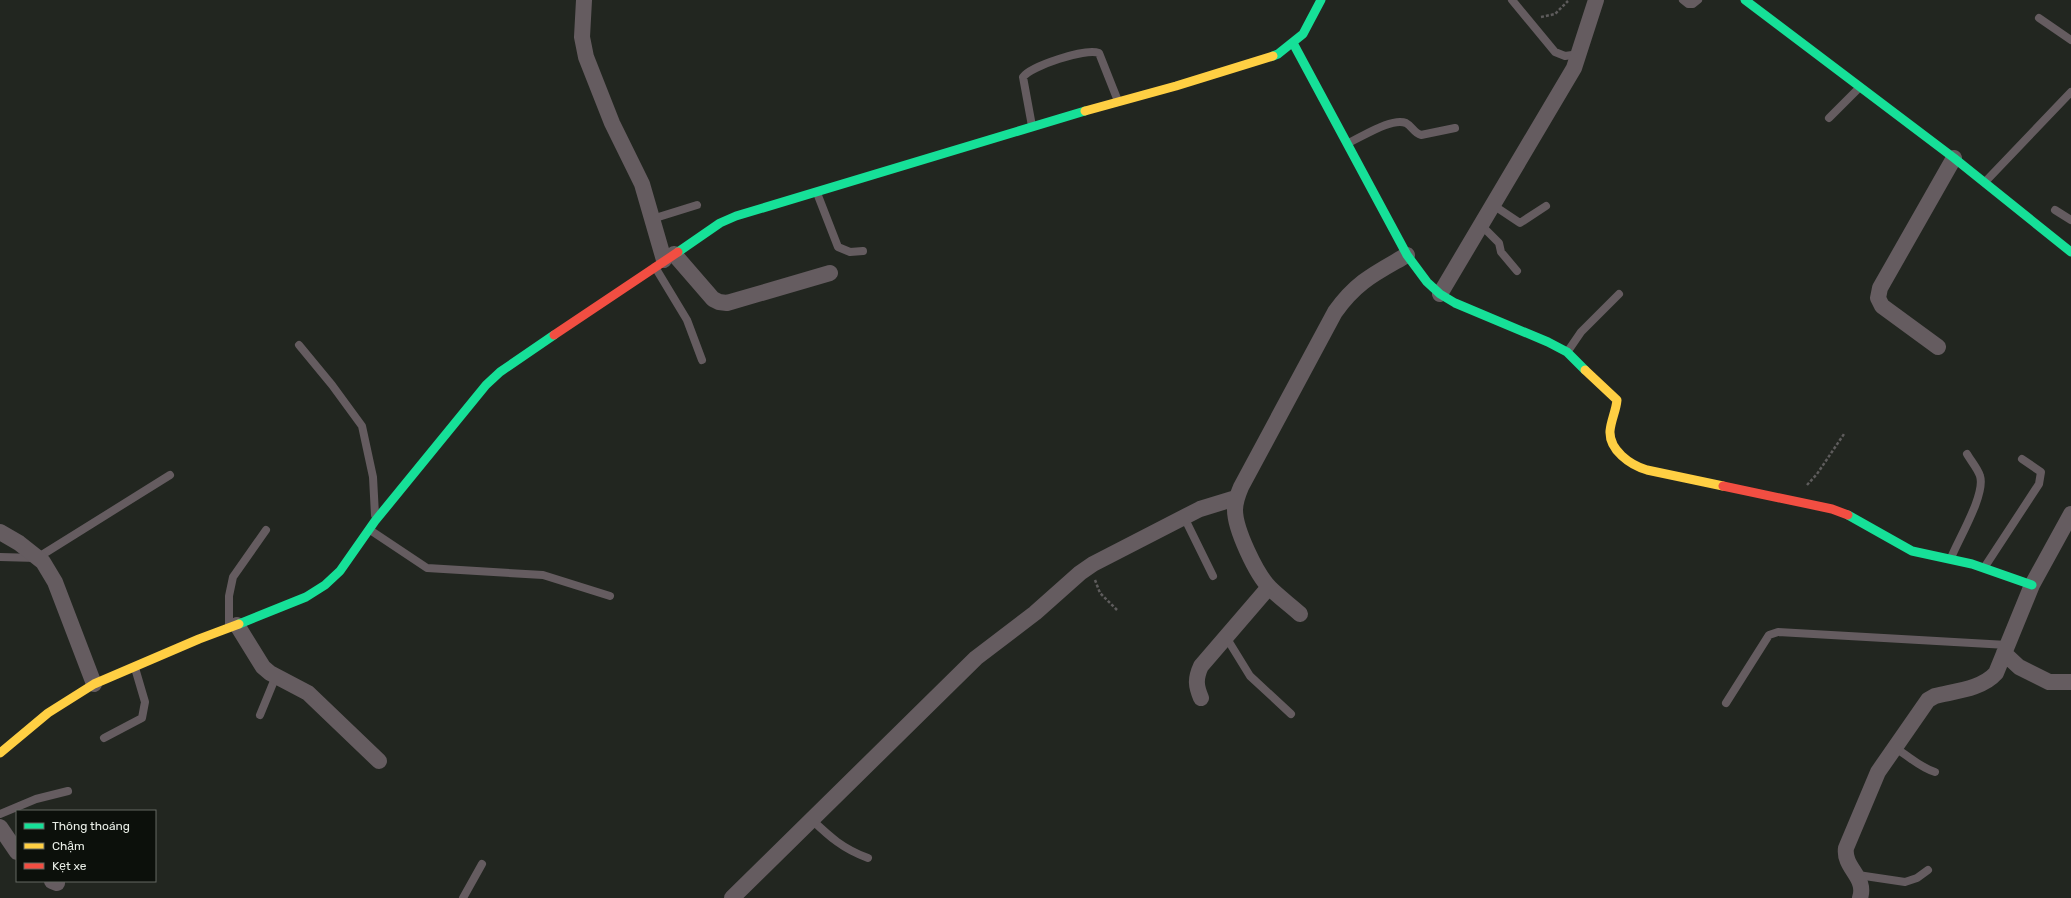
<svg xmlns="http://www.w3.org/2000/svg" width="2071" height="898" viewBox="0 0 2071 898" font-family="Rubik,sans-serif">
<style>
.lines{fill:none;stroke-linecap:round;stroke-linejoin:round}
.path{stroke:#5e5c5c;stroke-width:2.5;stroke-dasharray:3 2;stroke-linecap:butt}
.lane{stroke:#655c60;stroke-width:8}
.street{stroke:#655c60;stroke-width:16}
.fast{stroke:#16e098;stroke-width:9}
.slow{stroke:#ffcf43;stroke-width:9}
.jam{stroke:#f24e42;stroke-width:9}
</style>
<rect width="100%" height="100%" fill="#222620"/>
<g class="lines">
<path class="path" d="M 1541,17 L 1555,14 L 1568,1
M 1807,485 L 1817,474 L 1844,434
M 1095,580 L 1100,593 L 1117,610"/>
<path class="lane" d="M 1512,0 L 1555,52 L 1565,56 L 1579,54
M 1683,0 L 1688,4 L 1693,4 L 1698,0
M 2039,18 L 2071,40
M 1829,118 L 1860,87
M 1032,126 L 1023,77 C 1031,66 1085,48 1099,53 L 1118,101
M 1348,143 C 1362,137 1392,117 1406,123 C 1412,126 1414,133 1421,135 L 1455,128
M 1985,182 L 2071,92
M 817,193 L 838,247 L 850,252 L 863,251
M 1493,205 L 1520,223 L 1546,206
M 2055,210 L 2071,220
M 652,219 L 697,205
M 1481,225 L 1499,243 L 1501,252 L 1517,271
M 655,267 L 687,320 L 702,360
M 299,345 L 332,385 L 362,426 L 373,477 L 375,515
M 1568,351 L 1581,332 L 1619,294
M 1184,517 L 1213,576
M 370,530 L 427,568 L 543,575 L 610,596
M 0,557 L 37,558 L 170,475
M 1951,558 C 1958,540 1986,494 1980,476 C 1978,469 1971,461 1967,454
M 1984,568 L 2039,484 L 2041,472 L 2022,459
M 229,627 L 229,596 L 233,577 L 266,530
M 1226,637 L 1250,676 L 1291,714
M 1726,703 L 1769,635 L 1778,632 L 2007,645
M 260,715 L 276,676
M 104,738 L 142,718 L 145,702 L 135,668
M 1895,748 C 1909,756 1919,767 1935,772
M 0,814 L 36,799 L 68,791
M 811,819 C 830,837 843,849 868,858
M 1858,875 L 1905,882 L 1917,878 L 1928,870
M 463,898 L 482,864"/>
<path class="street" d="M 584,0 L 582,37 L 586,57 L 612,123 L 642,184 L 664,260
M 674,254 L 713,299 L 719,302 L 727,303 L 830,273
M 1440,294 L 1574,68 L 1596,0
M 1938,347 L 1882,306 L 1878,298 L 1880,288 L 1954,158
M 0,532 L 19,543 L 43,562 L 55,582 L 94,684
M 1300,614 C 1290,605 1279,597 1270,588 C 1256,574 1235,529 1235,510 C 1235,502 1238,494 1241,487 L 1335,312 C 1357,281 1376,273 1407,255
M 237,625 L 263,667 L 270,673 L 308,693 L 379,761
M 2004,653 L 2019,667 L 2049,682 L 2071,682
M 1201,698 C 1196,686 1195,679 1201,666 L 1269,587
M 0,827 L 17,852
M 52,881 L 57,883
M 732,898 L 976,658 L 1035,613 L 1080,573 L 1093,564 L 1200,509 L 1236,498
M 1860,898 C 1867,877 1843,868 1846,848 L 1878,772 L 1928,700 L 1935,696 C 1955,691 1982,689 1996,673 L 2032,585 L 2071,514"/>
<path class="fast" d="M 1745,0 L 1954,158 L 2071,252
M 1293,43 L 1407,255 L 1427,282 L 1440,294 L 1455,303 L 1548,342 L 1567,352 L 1585,370
M 1273,56 L 1278,54 L 1303,34 L 1321,0
M 678,252 L 720,223 L 736,216 L 1085,111
M 1848,515 L 1912,551 L 1972,564 L 2032,585
M 239,624 L 306,597 L 325,585 L 340,571 L 375,521 L 486,385 L 500,372 L 554,335"/>
<path class="slow" d="M 1085,111 L 1176,86 L 1273,56
M 1585,370 L 1617,400 C 1616,411 1611,420 1610,431 C 1609,450 1630,465 1647,470 L 1723,486
M 0,753 L 48,713 L 94,684 L 199,639 L 239,624"/>
<path class="jam" d="M 554,335 L 678,252
M 1723,486 L 1832,509 L 1848,515"/>
</g>
<rect x="16" y="810" width="140" height="72" fill="#0c100b" stroke="#646863"/>
<rect x="24" y="823" width="20" height="6" fill="#16e098" stroke="#646863"/>
<text x="52" y="830" font-size="12" fill="#e8ede6">Thông thoáng</text>
<rect x="24" y="843" width="20" height="6" fill="#ffcf43" stroke="#646863"/>
<text x="52" y="850" font-size="12" fill="#e8ede6">Chậm</text>
<rect x="24" y="863" width="20" height="6" fill="#f24e42" stroke="#646863"/>
<text x="52" y="870" font-size="12" fill="#e8ede6">Kẹt xe</text>
</svg>
